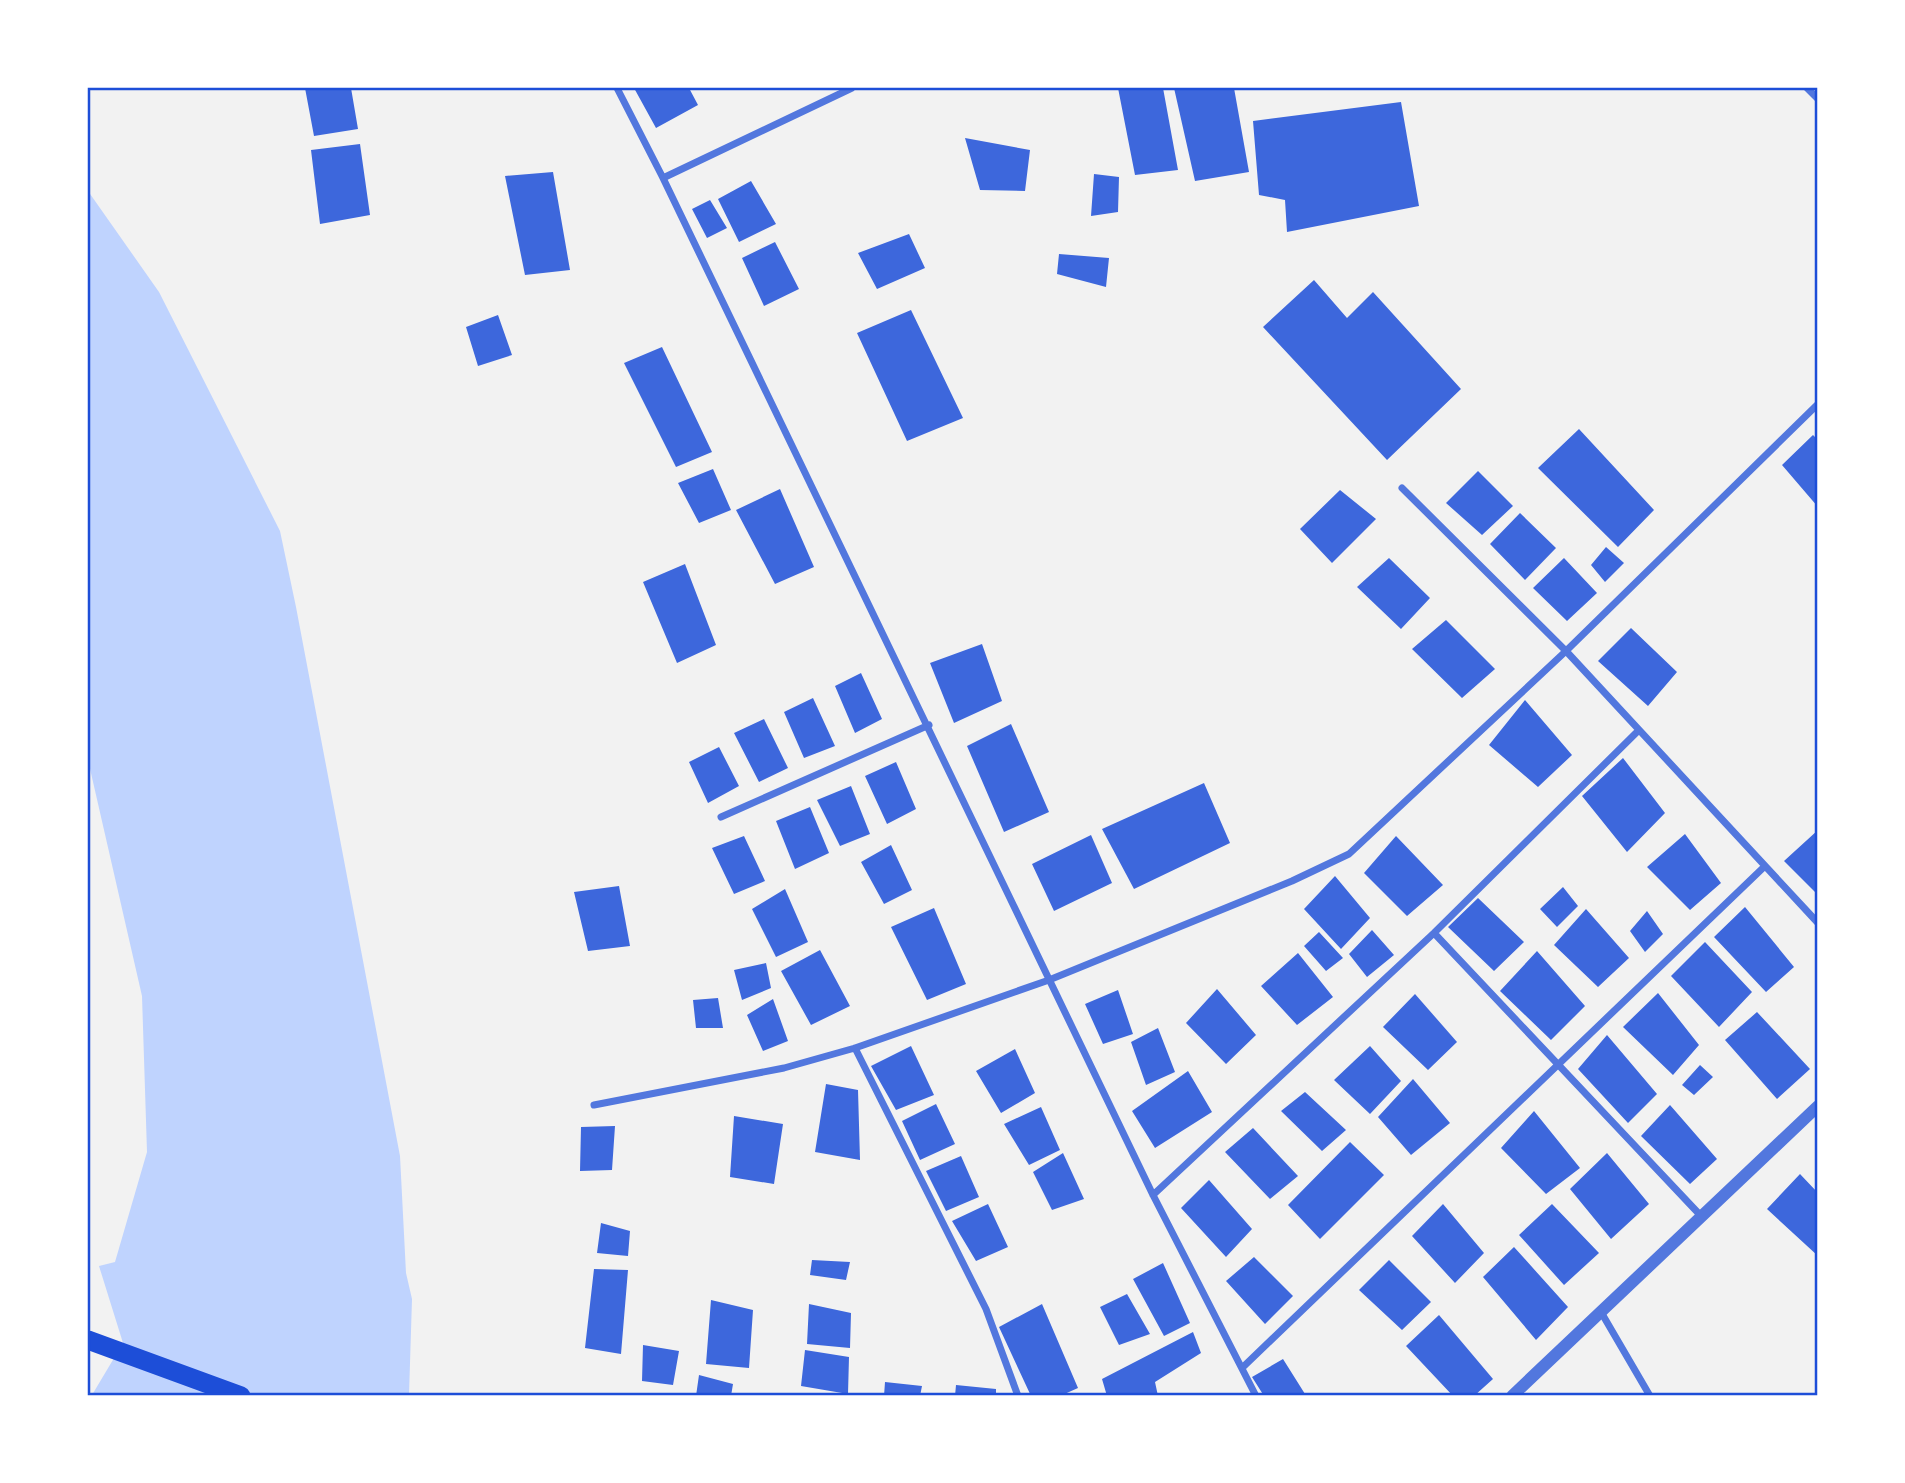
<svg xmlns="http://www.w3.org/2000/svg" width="1905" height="1483" viewBox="0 0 1905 1483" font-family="Karla,sans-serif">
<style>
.water{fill:#bfd3fe}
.building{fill:#3d67dc}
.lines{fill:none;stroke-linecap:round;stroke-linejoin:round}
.minor{stroke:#5277de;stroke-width:7}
.tertiary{stroke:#5277de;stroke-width:12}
.trunk{stroke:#1d4ed8;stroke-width:19}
.neatline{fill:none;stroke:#1d4ed8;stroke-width:2.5}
</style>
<rect width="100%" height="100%" fill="#f2f2f2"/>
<path class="water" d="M 88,191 L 159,292 L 280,531 L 296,607 L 400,1156 L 406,1273 L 412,1299 L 409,1395 L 92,1395 L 123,1343 L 99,1266 L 115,1262 L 147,1152 L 142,996 L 88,760 Z"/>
<path class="building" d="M 305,88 L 351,88 L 358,129 L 314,136 Z
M 634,88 L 689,88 L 698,105 L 656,128 Z
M 1118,88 L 1163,88 L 1178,170 L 1135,175 Z
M 1174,88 L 1234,88 L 1249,172 L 1195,181 Z
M 1401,102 L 1419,206 L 1287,232 L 1285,200 L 1259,195 L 1253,121 Z
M 965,138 L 1030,150 L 1025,191 L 980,190 Z
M 360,144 L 370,215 L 320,224 L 311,150 Z
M 553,172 L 570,270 L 525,275 L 505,176 Z
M 1094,174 L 1119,177 L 1118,212 L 1091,216 Z
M 751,181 L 776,224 L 739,242 L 718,199 Z
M 710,200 L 727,228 L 707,238 L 692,209 Z
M 909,234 L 925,268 L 877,289 L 858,253 Z
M 775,242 L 799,289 L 764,306 L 742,258 Z
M 1059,254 L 1109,258 L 1106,287 L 1057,274 Z
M 1314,280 L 1347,318 L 1373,292 L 1461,389 L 1387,460 L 1263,327 Z
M 911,310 L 963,418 L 907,441 L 857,333 Z
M 498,315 L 512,355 L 478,366 L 466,327 Z
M 662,347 L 712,452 L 676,467 L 624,363 Z
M 1579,429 L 1654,510 L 1618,547 L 1538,468 Z
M 1813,435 L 1818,440 L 1818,507 L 1782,465 Z
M 713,469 L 731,510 L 699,523 L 678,483 Z
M 1478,471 L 1513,506 L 1482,535 L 1446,503 Z
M 780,489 L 814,567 L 775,584 L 736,510 Z
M 1340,490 L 1376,519 L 1332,563 L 1300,529 Z
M 1520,513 L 1556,548 L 1525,580 L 1490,544 Z
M 1606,547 L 1624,563 L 1605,582 L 1591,565 Z
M 1389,558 L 1430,598 L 1401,629 L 1357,587 Z
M 1564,558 L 1597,593 L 1567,621 L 1533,588 Z
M 685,564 L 716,645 L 677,663 L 643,582 Z
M 1446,620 L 1495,669 L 1462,698 L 1412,649 Z
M 1631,628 L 1677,672 L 1648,706 L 1598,661 Z
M 982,644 L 1002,701 L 954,723 L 930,663 Z
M 861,673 L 882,719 L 855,733 L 835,686 Z
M 813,698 L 835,746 L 804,758 L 784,712 Z
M 1525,700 L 1572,755 L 1538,787 L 1489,745 Z
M 764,719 L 788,768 L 759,782 L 734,733 Z
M 1011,724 L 1049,812 L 1004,832 L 967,746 Z
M 719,747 L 739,786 L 708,803 L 689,762 Z
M 1623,758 L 1665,813 L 1627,852 L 1582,796 Z
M 896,762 L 916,809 L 887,824 L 865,776 Z
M 1204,783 L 1230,843 L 1134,889 L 1102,829 Z
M 851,786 L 870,834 L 840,846 L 817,800 Z
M 810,807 L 829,853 L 795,869 L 776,821 Z
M 1818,830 L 1818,895 L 1784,861 Z
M 1685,834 L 1721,883 L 1690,910 L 1647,867 Z
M 1091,835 L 1112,883 L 1054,911 L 1032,864 Z
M 744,836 L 765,881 L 734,894 L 712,848 Z
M 1396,836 L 1443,885 L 1407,916 L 1364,873 Z
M 891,845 L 912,890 L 884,904 L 861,862 Z
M 1335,876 L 1370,918 L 1341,949 L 1304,909 Z
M 619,886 L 630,946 L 588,951 L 574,892 Z
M 1563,887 L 1578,906 L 1557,927 L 1540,909 Z
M 785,889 L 808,942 L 776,957 L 752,909 Z
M 1478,898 L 1524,942 L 1494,971 L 1448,927 Z
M 1745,907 L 1794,967 L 1766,992 L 1714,937 Z
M 934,908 L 966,984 L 927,1000 L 891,927 Z
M 1586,909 L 1629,958 L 1598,987 L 1554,945 Z
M 1647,911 L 1663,934 L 1645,952 L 1630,931 Z
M 1372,930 L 1394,955 L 1367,977 L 1349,954 Z
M 1319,932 L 1343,958 L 1326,971 L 1304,946 Z
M 1705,942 L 1752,992 L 1719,1027 L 1671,976 Z
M 820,950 L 850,1006 L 811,1025 L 781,971 Z
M 1537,951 L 1585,1006 L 1551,1040 L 1500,991 Z
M 1298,953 L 1333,997 L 1297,1025 L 1261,986 Z
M 766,963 L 771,988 L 742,1000 L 734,970 Z
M 1217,989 L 1256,1035 L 1226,1064 L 1186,1023 Z
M 1118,990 L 1133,1034 L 1103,1044 L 1085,1004 Z
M 1658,993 L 1699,1045 L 1673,1075 L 1623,1027 Z
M 1415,994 L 1457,1042 L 1428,1070 L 1383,1027 Z
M 718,998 L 723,1028 L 696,1028 L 693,1000 Z
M 773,999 L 788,1041 L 763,1051 L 747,1015 Z
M 1757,1012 L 1810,1069 L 1777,1099 L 1725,1040 Z
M 1158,1028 L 1175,1072 L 1146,1085 L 1131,1042 Z
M 1607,1035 L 1657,1094 L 1628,1123 L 1578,1069 Z
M 911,1046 L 934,1095 L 896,1110 L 871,1066 Z
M 1370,1046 L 1401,1081 L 1370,1114 L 1334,1080 Z
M 1015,1049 L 1035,1093 L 1001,1113 L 976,1071 Z
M 1700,1065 L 1713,1077 L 1694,1095 L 1682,1085 Z
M 1188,1071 L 1212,1112 L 1155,1148 L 1132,1111 Z
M 1413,1079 L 1450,1123 L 1411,1155 L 1378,1117 Z
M 826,1084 L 858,1090 L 860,1160 L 815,1152 Z
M 1305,1092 L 1346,1130 L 1322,1151 L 1281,1111 Z
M 936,1104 L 955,1144 L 920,1160 L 902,1121 Z
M 1670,1105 L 1717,1159 L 1690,1184 L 1641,1136 Z
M 1041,1107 L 1060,1150 L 1029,1165 L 1004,1124 Z
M 1534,1111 L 1580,1168 L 1546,1194 L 1501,1148 Z
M 734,1116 L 783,1124 L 774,1184 L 730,1177 Z
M 615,1126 L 612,1170 L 580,1171 L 581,1127 Z
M 1253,1128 L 1298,1176 L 1270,1199 L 1225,1152 Z
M 1350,1142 L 1384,1175 L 1320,1239 L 1288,1205 Z
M 1063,1153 L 1084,1199 L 1052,1210 L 1033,1172 Z
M 1607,1153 L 1649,1204 L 1611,1239 L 1570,1189 Z
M 961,1156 L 979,1197 L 946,1211 L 926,1171 Z
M 1800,1174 L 1818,1193 L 1818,1256 L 1767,1209 Z
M 1209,1180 L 1252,1229 L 1226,1257 L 1181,1208 Z
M 988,1204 L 1008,1247 L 976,1261 L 952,1221 Z
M 1443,1204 L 1484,1253 L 1455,1283 L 1412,1236 Z
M 1552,1204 L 1599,1253 L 1564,1285 L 1519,1235 Z
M 601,1223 L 630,1231 L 628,1256 L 597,1253 Z
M 1514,1247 L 1568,1307 L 1536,1340 L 1483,1277 Z
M 1254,1257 L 1293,1296 L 1265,1324 L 1226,1281 Z
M 812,1260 L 850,1262 L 846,1280 L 810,1275 Z
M 1389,1260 L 1431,1302 L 1402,1330 L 1359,1290 Z
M 1163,1263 L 1190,1323 L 1164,1336 L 1133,1279 Z
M 594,1269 L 628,1270 L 621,1354 L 585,1348 Z
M 1127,1294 L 1150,1334 L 1119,1345 L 1100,1307 Z
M 711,1300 L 753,1310 L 749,1368 L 706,1364 Z
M 809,1304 L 851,1313 L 850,1348 L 807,1344 Z
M 1042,1304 L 1078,1388 L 1060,1396 L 1031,1396 L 999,1327 Z
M 1439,1315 L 1493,1379 L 1474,1396 L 1453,1396 L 1406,1346 Z
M 1193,1332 L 1201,1353 L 1155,1382 L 1158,1396 L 1107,1396 L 1102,1379 Z
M 643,1345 L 679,1351 L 673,1385 L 642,1381 Z
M 805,1350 L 849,1357 L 848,1394 L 801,1386 Z
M 1283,1359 L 1305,1394 L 1264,1396 L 1252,1377 Z
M 699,1375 L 733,1384 L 731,1396 L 696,1396 Z
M 885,1382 L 922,1386 L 920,1396 L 884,1396 Z
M 956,1385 L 996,1389 L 996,1396 L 955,1396 Z"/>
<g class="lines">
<path class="minor" d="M 617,88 L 663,178 L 1153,1195 L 1256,1396
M 1807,88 L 1818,99
M 663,178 L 852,88
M 1402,488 L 1566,651 L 1818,923
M 721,817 L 929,725
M 1434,933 L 1702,1217
M 855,1048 L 986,1309 L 1018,1396
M 594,1105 L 784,1068 L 855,1048 L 1049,980 L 1292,881 L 1349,854 L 1566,651 L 1818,404
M 1153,1195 L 1434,933 L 1639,730
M 1601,1312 L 1650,1396
M 1242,1368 L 1765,866"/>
<path class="tertiary" d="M 1512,1396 L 1818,1106"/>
<path class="trunk" d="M 88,1340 L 241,1396"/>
</g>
<rect width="1905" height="1483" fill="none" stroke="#ffffff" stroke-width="178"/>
<rect x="89" y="89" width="1727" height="1305" class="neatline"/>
</svg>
